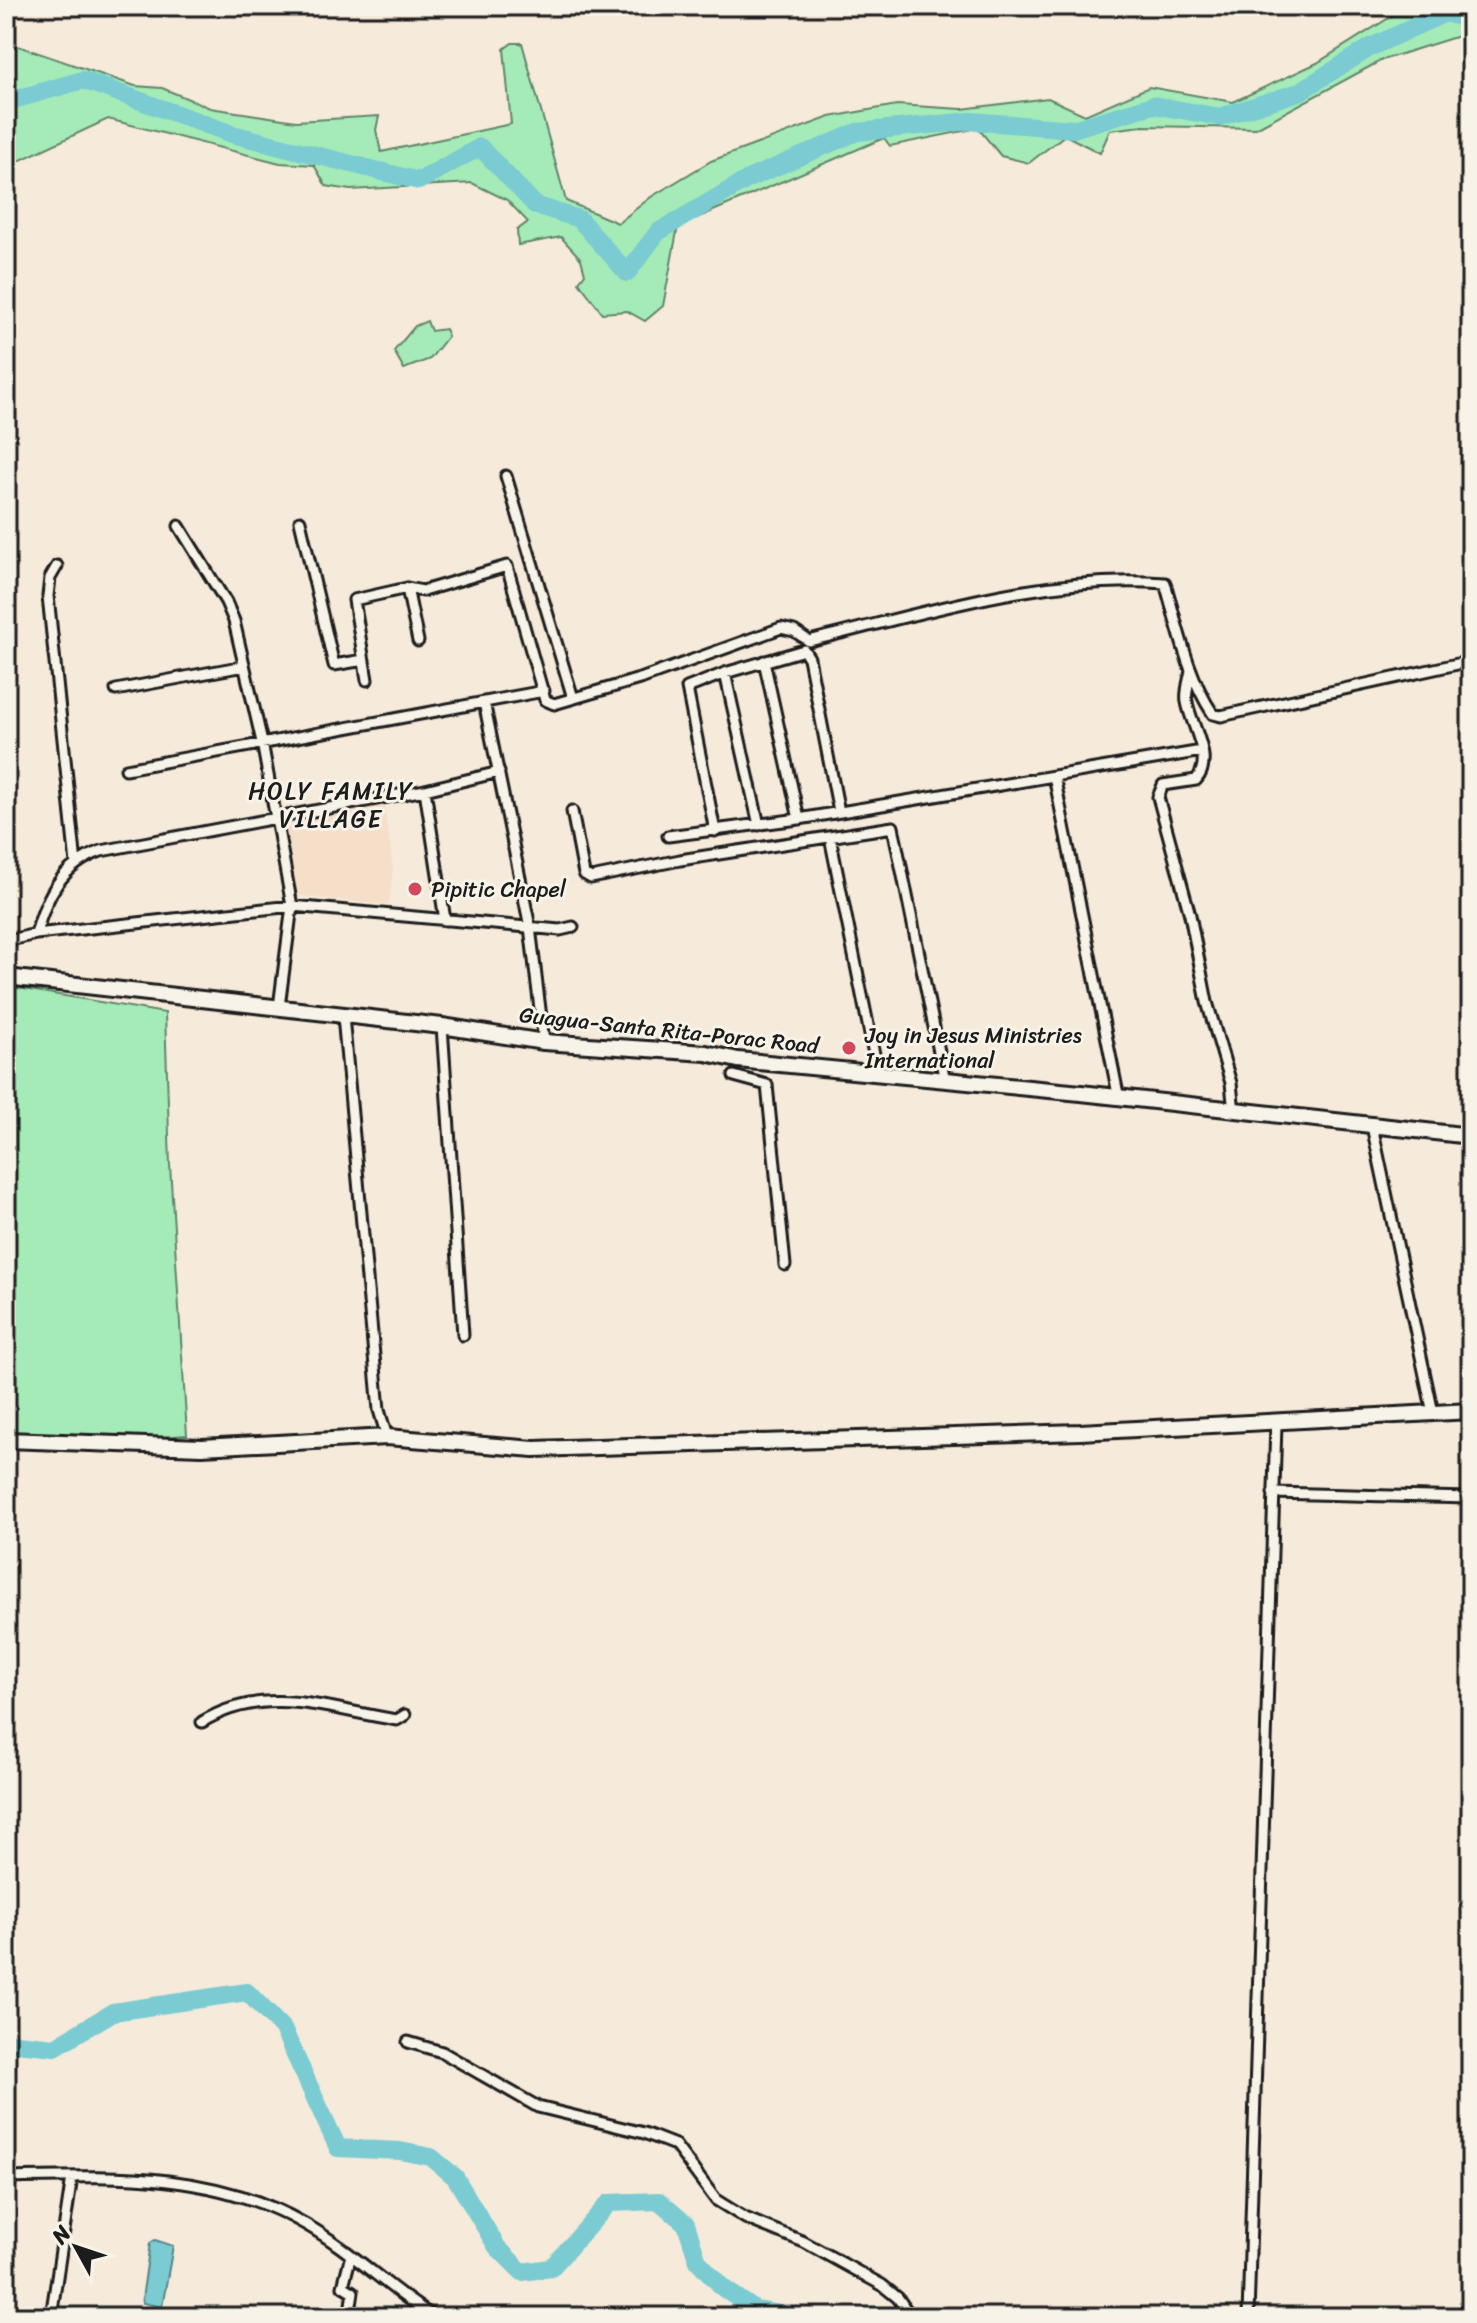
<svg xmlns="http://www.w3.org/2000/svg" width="1477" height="2323" viewBox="0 0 1477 2323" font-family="Sriracha,sans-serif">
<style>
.built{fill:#f5dfc9}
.green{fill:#a5ebb7;stroke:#60846a;stroke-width:2}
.water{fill:#7acbd2;stroke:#548589;stroke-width:2}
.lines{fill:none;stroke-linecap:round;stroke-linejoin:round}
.river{stroke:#7acbd2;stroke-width:18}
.street-casing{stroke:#1c1c1c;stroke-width:15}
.secondary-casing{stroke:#1c1c1c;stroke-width:20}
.street{stroke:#f7f3e8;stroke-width:9}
.secondary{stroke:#f7f3e8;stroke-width:14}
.poi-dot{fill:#d1495b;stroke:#f7f3e8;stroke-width:3}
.labels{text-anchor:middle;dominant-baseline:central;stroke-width:6;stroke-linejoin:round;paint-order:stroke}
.poi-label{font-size:22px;fill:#1c1c1c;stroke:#f7f3e8;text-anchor:start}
.street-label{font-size:22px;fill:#1c1c1c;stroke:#f7f3e8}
.neighbourhood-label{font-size:24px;letter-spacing:2px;fill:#1c1c1c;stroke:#f7f3e8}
</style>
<rect width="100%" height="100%" fill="#f6eada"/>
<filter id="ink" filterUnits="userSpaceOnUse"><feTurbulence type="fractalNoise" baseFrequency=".0125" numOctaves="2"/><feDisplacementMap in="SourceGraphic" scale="16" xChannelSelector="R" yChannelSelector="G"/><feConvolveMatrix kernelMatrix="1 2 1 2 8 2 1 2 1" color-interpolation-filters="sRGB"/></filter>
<g filter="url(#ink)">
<path class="built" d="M 384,802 L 393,869 L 389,905 L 297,896 L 283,822 Z"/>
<path class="green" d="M 1427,6 L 1467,6 L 1465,34 L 1382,60 L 1256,128 L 1142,126 L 1110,130 L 1100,153 L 1065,135 L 1029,163 L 1001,156 L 978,128 L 890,146 L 884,138 L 678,226 L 663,306 L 645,321 L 627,311 L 602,313 L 579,282 L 585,274 L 581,259 L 561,237 L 518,245 L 517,230 L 528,222 L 507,200 L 472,183 L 350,190 L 326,186 L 314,165 L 280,163 L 108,119 L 6,167 L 6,35 L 12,44 L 135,86 L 162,88 L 210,108 L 296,121 L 379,116 L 376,130 L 381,152 L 511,124 L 504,49 L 512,43 L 522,43 L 566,201 L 618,223 L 651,197 L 711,161 L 830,117 L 897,105 L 962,109 L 1048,98 L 1085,115 L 1149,87 L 1233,102 L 1317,63 L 1400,11 Z
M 427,321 L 431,331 L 445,329 L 448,336 L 430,359 L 404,369 L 394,351 L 415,326 Z
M 6,986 L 165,1013 L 170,1165 L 187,1435 L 147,1438 L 6,1435 Z"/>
<path class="water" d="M 155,2240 L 173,2246 L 162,2307 L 143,2303 L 142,2299 L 150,2243 Z"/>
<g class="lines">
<path class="river" d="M 6,102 L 83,80 L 232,134 L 419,181 L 480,147 L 535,205 L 579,219 L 627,273 L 658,232 L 750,178 L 857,132 L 971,121 L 1073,129 L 1153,105 L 1220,117 L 1299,92 L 1371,47 L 1445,13 L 1471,20
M 6,2042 L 55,2047 L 113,2012 L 247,1992 L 283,2029 L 338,2148 L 400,2151 L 431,2157 L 455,2177 L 497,2247 L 522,2272 L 551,2268 L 609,2203 L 659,2201 L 686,2224 L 698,2261 L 723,2288 L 755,2310 L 798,2317"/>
<g class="street-casing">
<path id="street" d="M 506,476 L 573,698
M 300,521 L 334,665 L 364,660
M 179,526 L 226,602 L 234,621 L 262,742 L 292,906 L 279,1007
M 57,566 L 50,578 L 48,596 L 76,864
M 407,588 L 418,641
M 764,661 L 799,819
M 1191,671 C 1189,681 1185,693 1187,702 C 1191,726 1215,759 1196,780 L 1163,785 L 1158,797 L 1190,915 L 1207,1002 L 1231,1083 L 1234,1112
M 725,673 L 759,825
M 367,680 L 354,600 L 407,588 L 423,591 L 507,566 L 545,700 L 554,704 L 643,678 L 781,628 L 794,631 L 809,641 C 925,613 1044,574 1165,583 C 1178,627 1187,675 1213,714 L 1221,716 L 1471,661
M 116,690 L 244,666
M 484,702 L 530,927 L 544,1042
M 126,769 L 544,691
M 1054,776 L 1119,1099
M 425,790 L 445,920
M 572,811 L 584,874 L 591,878 L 680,860 L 893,827 L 945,1081
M 715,831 L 687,688 L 725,673 L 804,650 L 809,658 L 839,812
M 668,836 L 799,819 L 1202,751
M 830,837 L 878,1074
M 36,934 C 46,896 62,865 101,851 L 425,790 L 499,772
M 6,941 L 36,934 L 292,906 L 560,930 L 573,927
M 343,1016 L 379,1410 L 387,1437
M 442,1026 L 463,1335
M 734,1076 L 767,1085 L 785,1265
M 1372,1126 L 1433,1413
M 1273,1493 L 1469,1498
M 202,1722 C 266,1683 330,1710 397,1720 L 405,1715
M 408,2042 L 442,2052 L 538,2107 L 644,2133 L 675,2145 L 716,2200 L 745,2218 L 804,2242 L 882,2285 L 898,2298 L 911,2317
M 6,2178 C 108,2176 212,2170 305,2224 C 351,2250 389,2289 434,2317
M 351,2255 L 343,2286 L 353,2292 L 351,2305
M 51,2317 L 72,2177
M 1248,2317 L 1276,1424"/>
</g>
<g class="secondary-casing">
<path id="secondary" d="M 6,977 L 442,1026 L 544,1042 L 706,1053 L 738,1060 L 1081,1093 L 1471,1136
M 6,1440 L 202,1447 L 387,1437 L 534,1449 L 1080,1432 L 1471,1411"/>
</g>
<use href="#street" class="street"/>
<use href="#secondary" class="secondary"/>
</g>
</g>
<g class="poi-dot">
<circle cx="415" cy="889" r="8"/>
<circle cx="849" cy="1048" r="8"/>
</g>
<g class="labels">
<g class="poi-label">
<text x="431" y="889">Pipitic Chapel</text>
<text x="865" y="1035">Joy in Jesus Ministries<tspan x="865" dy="25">International</tspan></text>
</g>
<g class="street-label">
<text transform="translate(669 1030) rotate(6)">Guagua-Santa Rita-Porac Road</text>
</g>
<g class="neighbourhood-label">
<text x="331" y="791">HOLY FAMILY<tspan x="331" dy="28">VILLAGE</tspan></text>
</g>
</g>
<rect width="1477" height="2323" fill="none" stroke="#f7f3e8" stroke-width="32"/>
<rect x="16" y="16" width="1445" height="2291" fill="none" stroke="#1c1c1c" stroke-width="3" filter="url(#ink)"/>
<g transform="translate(76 2247) rotate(310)" stroke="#f7f3e8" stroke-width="6" paint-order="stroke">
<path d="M0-6L14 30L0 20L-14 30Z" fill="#1c1c1c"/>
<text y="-12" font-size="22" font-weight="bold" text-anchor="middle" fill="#1c1c1c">N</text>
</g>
</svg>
